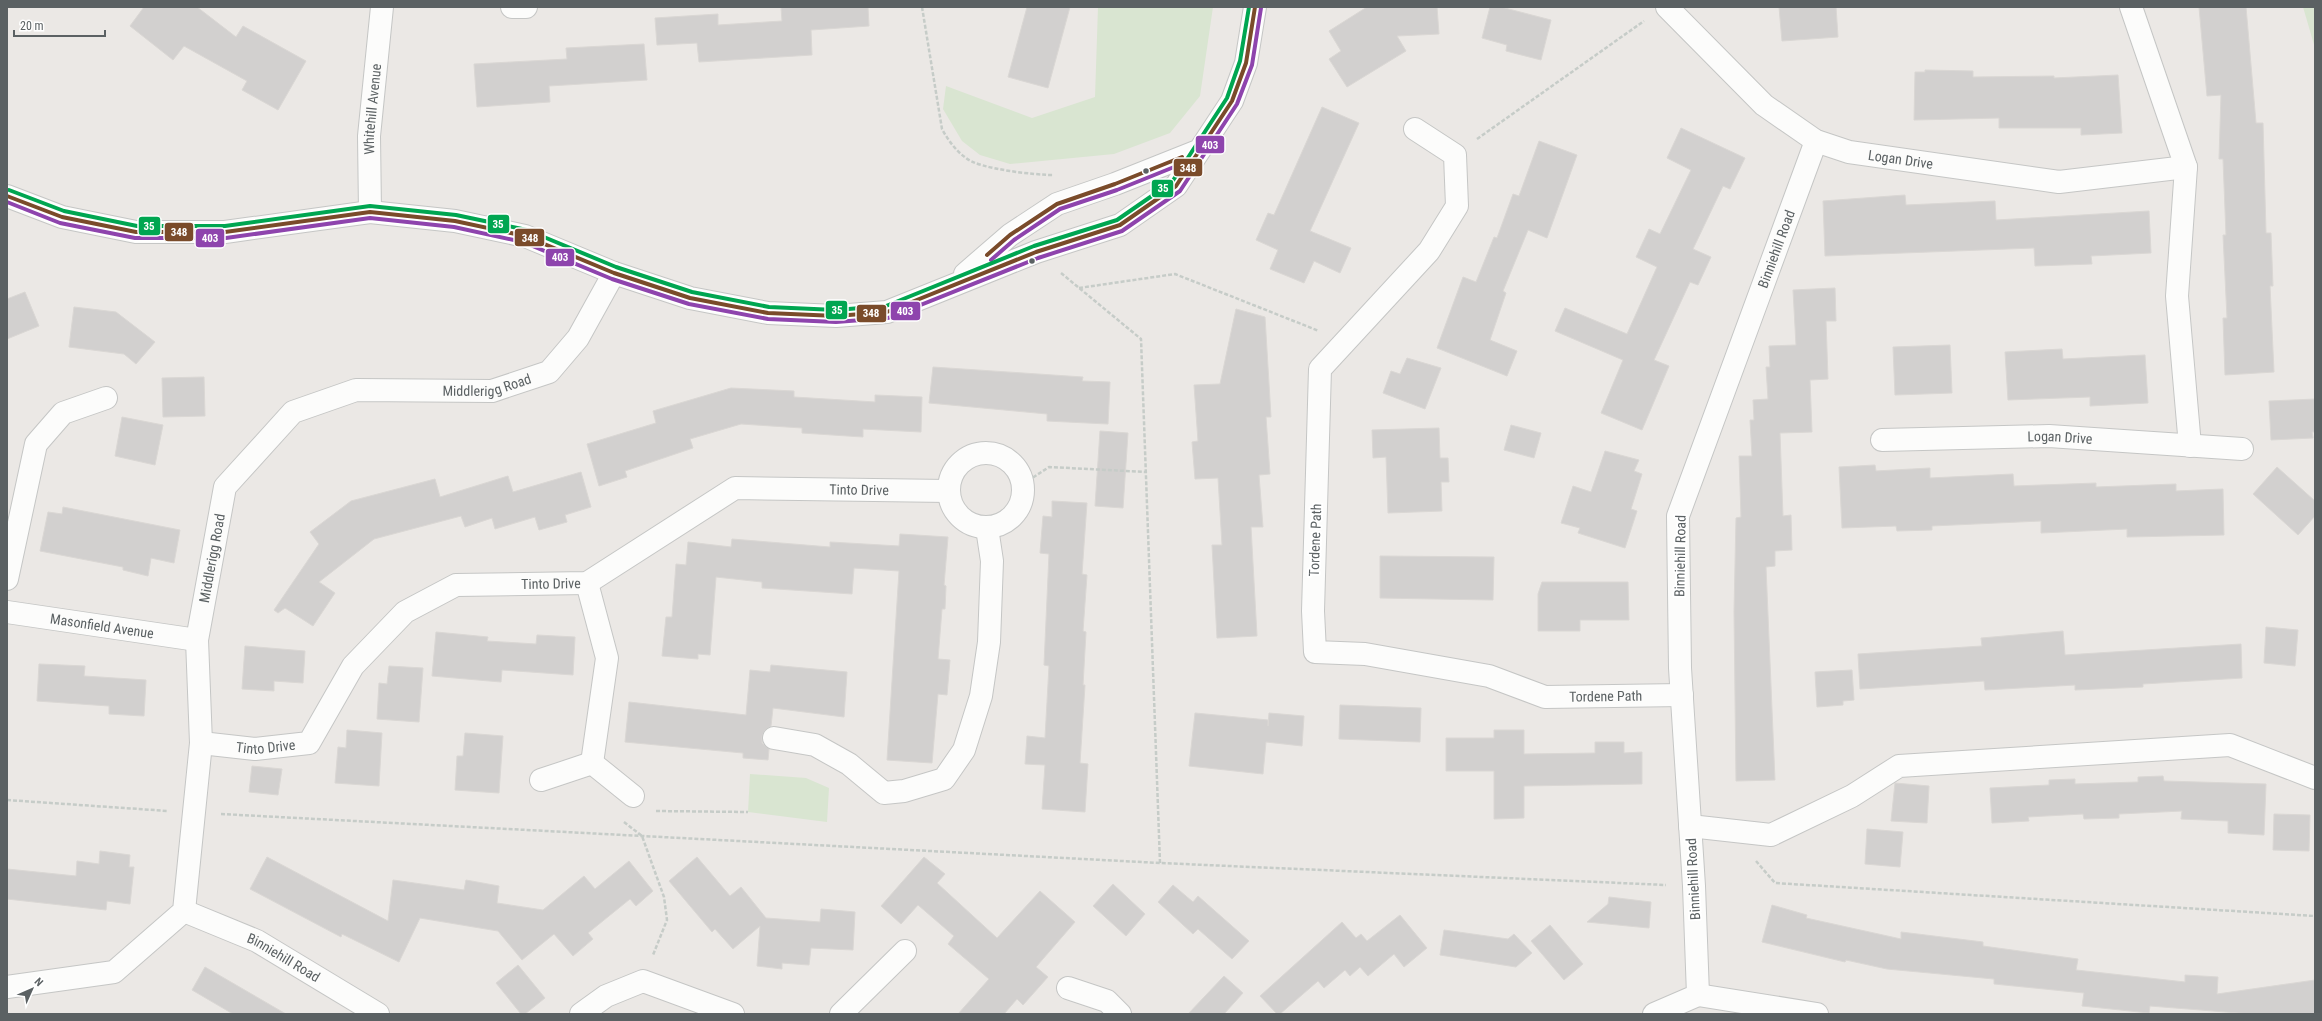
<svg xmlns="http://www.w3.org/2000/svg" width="2322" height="1021" viewBox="0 0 2322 1021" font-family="'Roboto Condensed',sans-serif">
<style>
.green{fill:#d9e5d1}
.building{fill:#d2d0cf;stroke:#dad7d4}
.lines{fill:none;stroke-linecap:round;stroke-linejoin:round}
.minor-casing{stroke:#c5c6c5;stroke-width:24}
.tertiary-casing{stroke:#c5c6c5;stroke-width:24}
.path{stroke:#c6ccc8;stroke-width:2.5;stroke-dasharray:4 2;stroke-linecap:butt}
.minor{stroke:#fcfcfb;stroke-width:22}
.tertiary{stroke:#fcfcfb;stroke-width:22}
.bus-1-casing{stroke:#fff;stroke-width:7}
.bus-2-casing{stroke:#fff;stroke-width:7}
.bus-3-casing{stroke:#fff;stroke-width:7}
.bus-1{stroke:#7a4b2a;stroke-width:4}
.bus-2{stroke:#8e44ad;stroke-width:4}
.bus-3{stroke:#00a651;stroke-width:4}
.bus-dot{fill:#5b6163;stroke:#fff;stroke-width:1.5}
.labels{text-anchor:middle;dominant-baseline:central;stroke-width:4;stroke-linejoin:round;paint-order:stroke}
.street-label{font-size:14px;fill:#5b6163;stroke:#fff}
.line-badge{stroke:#fff;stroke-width:1.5}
.badge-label{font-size:11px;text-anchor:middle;font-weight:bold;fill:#fff}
</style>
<rect width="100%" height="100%" fill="#ebe8e5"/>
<path class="green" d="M 1098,7 L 1213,7 L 1200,96 L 1170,133 L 1114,154 L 1010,164 L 980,155 L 962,141 L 943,109 L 946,86 L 1032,118 L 1095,97 Z
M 2303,7 L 2315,7 L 2315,48 Z
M 750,774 L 806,778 L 829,788 L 827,822 L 748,812 Z"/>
<path class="building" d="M 144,7 L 197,7 L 236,37 L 243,26 L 306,61 L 278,110 L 242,90 L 247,81 L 184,46 L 173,60 L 130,26 Z
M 781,7 L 868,7 L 869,26 L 811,30 L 812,55 L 699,62 L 697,43 L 657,45 L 655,18 L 718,14 L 718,25 L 782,21 Z
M 1027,7 L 1070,7 L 1048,88 L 1008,77 Z
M 1367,7 L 1437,7 L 1439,34 L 1397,36 L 1406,51 L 1347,87 L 1329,59 L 1341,51 L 1329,31 Z
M 1490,7 L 1501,7 L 1551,20 L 1541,60 L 1506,51 L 1507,45 L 1482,38 Z
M 1779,7 L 1836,7 L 1838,37 L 1782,41 Z
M 2199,7 L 2246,7 L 2256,123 L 2263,123 L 2266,233 L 2271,233 L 2273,286 L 2270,286 L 2274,372 L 2225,375 L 2223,318 L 2227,318 L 2223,235 L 2226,235 L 2223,159 L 2219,159 L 2221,95 L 2207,96 Z
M 644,44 L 647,80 L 549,86 L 550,102 L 477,107 L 474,64 L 567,59 L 566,48 Z
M 1925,70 L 1973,71 L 1973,77 L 2054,76 L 2054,78 L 2118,75 L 2122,133 L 2081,135 L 2081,128 L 1999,128 L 1999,118 L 1914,120 L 1915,72 L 1925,72 Z
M 1322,107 L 1359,123 L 1310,231 L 1351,248 L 1340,273 L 1314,261 L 1304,283 L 1270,269 L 1278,250 L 1256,240 L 1268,213 L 1274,215 Z
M 1681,128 L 1745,158 L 1730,189 L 1723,186 L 1693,249 L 1711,257 L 1698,285 L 1690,282 L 1654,360 L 1669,366 L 1642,430 L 1601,413 L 1623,360 L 1555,331 L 1565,308 L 1627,334 L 1657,267 L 1636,257 L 1649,229 L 1660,234 L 1691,170 L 1667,158 Z
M 1539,141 L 1577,155 L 1547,238 L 1528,230 L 1503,291 L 1506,293 L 1490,340 L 1517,351 L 1507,376 L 1437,348 L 1463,277 L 1476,282 L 1494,237 L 1497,238 L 1513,194 L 1519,196 Z
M 1905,195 L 1906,205 L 1995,201 L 1996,220 L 2149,211 L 2151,253 L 2091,256 L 2092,264 L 2035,266 L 2034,248 L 1825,256 L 1823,201 Z
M 1835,288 L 1836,321 L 1826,321 L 1828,379 L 1810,380 L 1812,432 L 1780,433 L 1783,516 L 1791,515 L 1792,550 L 1775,551 L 1775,566 L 1766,567 L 1775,780 L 1736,781 L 1734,612 L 1736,518 L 1741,517 L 1739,456 L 1752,456 L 1750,420 L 1754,420 L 1753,400 L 1768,399 L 1766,367 L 1770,367 L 1769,346 L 1796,345 L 1793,290 Z
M 25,292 L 39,326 L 7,339 L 7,299 Z
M 74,307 L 116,312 L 155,342 L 136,364 L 124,354 L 69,347 Z
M 1236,309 L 1265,317 L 1271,417 L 1266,417 L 1270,474 L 1259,475 L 1263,527 L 1251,527 L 1257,636 L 1217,638 L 1212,545 L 1222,545 L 1218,478 L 1195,479 L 1192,442 L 1198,441 L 1194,385 L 1220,384 Z
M 1950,345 L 1952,393 L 1895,395 L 1893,347 Z
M 2062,349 L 2063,359 L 2145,355 L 2148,403 L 2090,406 L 2090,397 L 2008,400 L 2005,352 Z
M 1407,358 L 1441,368 L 1425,409 L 1383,393 L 1391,371 L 1400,374 Z
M 933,367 L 1083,377 L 1082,381 L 1110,382 L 1108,424 L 1047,421 L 1047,414 L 929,403 Z
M 204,377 L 205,416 L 163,417 L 162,378 Z
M 731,388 L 794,391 L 794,397 L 875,402 L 875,395 L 922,397 L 921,432 L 863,429 L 863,437 L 802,433 L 802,428 L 741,424 L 690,439 L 693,448 L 625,471 L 627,477 L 599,486 L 587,444 L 656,423 L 653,411 Z
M 2315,399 L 2315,432 L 2312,432 L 2313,438 L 2271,440 L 2269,401 Z
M 122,417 L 163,425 L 155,465 L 115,456 Z
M 1511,425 L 1541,433 L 1534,458 L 1504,450 Z
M 1439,428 L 1440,458 L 1448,458 L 1449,482 L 1441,482 L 1442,511 L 1388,513 L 1386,457 L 1373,458 L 1372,430 Z
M 1100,431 L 1128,433 L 1123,508 L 1095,506 Z
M 1605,451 L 1639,460 L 1634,471 L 1642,474 L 1631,509 L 1637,511 L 1625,548 L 1578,533 L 1580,528 L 1561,523 L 1573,486 L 1591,492 Z
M 1875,465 L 1876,471 L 1930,468 L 1930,478 L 2013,474 L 2014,486 L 2096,483 L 2096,487 L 2176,484 L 2176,491 L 2223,489 L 2224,535 L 2127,537 L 2127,529 L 2041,533 L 2041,521 L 1932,526 L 1932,530 L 1897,531 L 1896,526 L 1842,528 L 1839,467 Z
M 2277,467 L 2315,501 L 2315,516 L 2298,535 L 2253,494 Z
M 581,472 L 591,507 L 565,515 L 567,522 L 539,530 L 535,517 L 495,529 L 492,518 L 465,527 L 461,516 L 374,539 L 319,582 L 335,593 L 313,626 L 285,608 L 278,613 L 274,610 L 319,544 L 310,532 L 351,501 L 435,479 L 440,497 L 508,476 L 513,492 Z
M 1052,501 L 1087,503 L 1082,574 L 1087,575 L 1083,631 L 1086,632 L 1083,685 L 1085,685 L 1080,763 L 1088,764 L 1085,812 L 1042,809 L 1045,765 L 1025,764 L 1027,736 L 1045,738 L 1049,666 L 1044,665 L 1049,554 L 1040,553 L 1043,516 L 1052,517 Z
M 63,507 L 180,530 L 174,563 L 151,558 L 148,576 L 123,570 L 123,567 L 40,551 L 48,512 L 62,514 Z
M 900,534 L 948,537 L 944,585 L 946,586 L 945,609 L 942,609 L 938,659 L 950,660 L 947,695 L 938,694 L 932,763 L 887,760 L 899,571 L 854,568 L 852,594 L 762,588 L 762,582 L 716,577 L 710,655 L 698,654 L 698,659 L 662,656 L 666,617 L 672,617 L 676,564 L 686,565 L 688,542 L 731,547 L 732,539 L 830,547 L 830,542 L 899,546 Z
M 1380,556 L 1494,557 L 1493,600 L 1380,598 Z
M 1542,582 L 1628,582 L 1629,620 L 1580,620 L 1580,631 L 1538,631 L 1538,594 Z
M 2266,627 L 2298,630 L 2295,666 L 2264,663 Z
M 2063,631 L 2065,655 L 2241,644 L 2242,678 L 2143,684 L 2143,687 L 2075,690 L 2075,685 L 1985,690 L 1984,681 L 1860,689 L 1858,654 L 1982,646 L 1981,638 Z
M 436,632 L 488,637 L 487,641 L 536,644 L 537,635 L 575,637 L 573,675 L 502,670 L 501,682 L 432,676 Z
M 245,646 L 305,651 L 303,683 L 274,681 L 274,691 L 242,689 Z
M 39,664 L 85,666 L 84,676 L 146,680 L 144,716 L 109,714 L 109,706 L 37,701 Z
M 771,665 L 847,672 L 844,717 L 773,708 L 771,726 L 765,730 L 762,736 L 762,743 L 769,749 L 768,760 L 743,758 L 743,753 L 625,742 L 629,702 L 746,715 L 750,670 L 770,672 Z
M 389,666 L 423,668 L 419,722 L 377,719 L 379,683 L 387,684 Z
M 1852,670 L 1854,700 L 1843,701 L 1843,705 L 1817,707 L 1815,672 Z
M 1340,705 L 1421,708 L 1420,742 L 1339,739 Z
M 1195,713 L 1268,720 L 1268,726 L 1269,713 L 1304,716 L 1302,746 L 1266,742 L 1263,774 L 1189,766 Z
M 347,730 L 382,733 L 379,786 L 335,783 L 338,747 L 346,748 Z
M 1494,730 L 1524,730 L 1524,754 L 1595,753 L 1595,742 L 1624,742 L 1624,753 L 1642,752 L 1642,784 L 1524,786 L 1524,818 L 1494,819 L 1494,771 L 1446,771 L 1446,738 L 1494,738 Z
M 465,733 L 503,736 L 499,793 L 455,790 L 457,756 L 463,756 Z
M 252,766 L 282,769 L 278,795 L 249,792 Z
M 2163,776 L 2164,781 L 2266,784 L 2264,835 L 2228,833 L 2228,821 L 2181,819 L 2182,811 L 2119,814 L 2119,818 L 2084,819 L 2083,814 L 2028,817 L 2029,821 L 1992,823 L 1990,788 L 2049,785 L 2049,780 L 2075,779 L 2075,784 L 2138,782 L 2138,777 Z
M 1895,783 L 1929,786 L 1927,823 L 1891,821 Z
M 2274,814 L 2310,815 L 2309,851 L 2273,850 Z
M 1867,829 L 1903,832 L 1900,867 L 1865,864 Z
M 100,851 L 130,855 L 129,867 L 134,867 L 130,904 L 107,901 L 106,910 L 7,899 L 7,869 L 76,876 L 77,861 L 99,864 Z
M 267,857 L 388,921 L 393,880 L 464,890 L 466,880 L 499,886 L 497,903 L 543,910 L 584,876 L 595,889 L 629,861 L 653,891 L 636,906 L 630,899 L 588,933 L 593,939 L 573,956 L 554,934 L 522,960 L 498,931 L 420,918 L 399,962 L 342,934 L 341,937 L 250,889 Z
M 697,857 L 730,896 L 741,887 L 766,918 L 820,922 L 821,909 L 855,912 L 853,950 L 811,948 L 809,965 L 782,963 L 782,969 L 757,966 L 760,926 L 733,949 L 715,929 L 712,932 L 669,881 Z
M 924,857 L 945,874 L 937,883 L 997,938 L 1040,891 L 1075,922 L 1036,967 L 1048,977 L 1023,1005 L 1017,999 L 1004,1014 L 958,1014 L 989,979 L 948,944 L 954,936 L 918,905 L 901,924 L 881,906 Z
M 1113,884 L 1145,914 L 1126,936 L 1093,906 Z
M 1173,885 L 1193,902 L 1198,896 L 1249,941 L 1232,959 L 1198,929 L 1193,934 L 1158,902 Z
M 1609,897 L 1651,902 L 1649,928 L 1587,922 L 1608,904 Z
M 1772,905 L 1807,915 L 1806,918 L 1901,939 L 1901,932 L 1983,942 L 1983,946 L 2078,959 L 2076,970 L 2185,982 L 2185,975 L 2218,977 L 2217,994 L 2315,980 L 2315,1014 L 2251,1014 L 2150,1006 L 2149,1013 L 2111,1009 L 2082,1006 L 2084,993 L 1994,984 L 1994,979 L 1887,969 L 1846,960 L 1845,962 L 1762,942 Z
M 1400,915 L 1427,948 L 1404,967 L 1394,954 L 1368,976 L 1360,967 L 1350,976 L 1345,970 L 1324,988 L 1318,981 L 1280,1014 L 1277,1014 L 1260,996 L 1342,922 L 1356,938 L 1361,934 L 1367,941 Z
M 1550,925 L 1583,964 L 1564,980 L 1531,941 Z
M 1444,930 L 1508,939 L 1514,934 L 1532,953 L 1516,967 L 1440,955 Z
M 518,965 L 545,998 L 525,1014 L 521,1014 L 496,983 Z
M 205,967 L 286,1014 L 233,1014 L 192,990 Z
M 1224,976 L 1243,993 L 1224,1014 L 1188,1014 Z"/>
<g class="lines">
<g class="minor-casing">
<g id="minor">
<path d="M 512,7 L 526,7"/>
<path id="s1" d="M 1667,7 L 1764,105 L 1816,141 L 1849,152 L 2059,182 L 2186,167"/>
<path d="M 2131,7 L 2186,167 L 2177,296 L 2190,446"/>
<path id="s2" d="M 1415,129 L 1455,155 L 1457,206 L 1429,251 L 1320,369 L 1313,611 L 1315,652 L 1365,654 L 1489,676 L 1545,697 L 1682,695"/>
<path id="s3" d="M 370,212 L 369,136 L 382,7"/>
<path id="s4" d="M 1882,440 L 2049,436 L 2242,449"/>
<circle cx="986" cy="490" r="37"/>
<path d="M 7,579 L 36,444 L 63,413 L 106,398"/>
<path d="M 587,583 L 607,658 L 592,763"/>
<path id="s5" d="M 7,612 L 197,640"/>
<path d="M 774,738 L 815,745 L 849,764 L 884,793 L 904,791 L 944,779 L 964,750 L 981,696 L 989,642 L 992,561 L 987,528"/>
<path id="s6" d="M 201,743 L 255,749 L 309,743 L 353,666 L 405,612 L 456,585 L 587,583 L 735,488 L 948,491"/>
<path d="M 541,780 L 592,763 L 633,796"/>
<path d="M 1690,826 L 1771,835 L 1852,796 L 1899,766 L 2230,745 L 2315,778"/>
<path id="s7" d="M 184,911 L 257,941 L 378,1014"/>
<path id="s8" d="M 7,987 L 114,972 L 184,911 L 201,743 L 197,640 L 225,487 L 293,412 L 356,390 L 492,391 L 549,372 L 578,338 L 614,273"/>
<path d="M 1068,988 L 1107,1001 L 1120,1014"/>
<path d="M 1698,995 L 1817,1014"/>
<path d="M 581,1014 L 606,996 L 643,981 L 733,1014"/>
<path d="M 841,1014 L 905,951"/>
<path id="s9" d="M 1654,1014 L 1698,995 L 1694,886 L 1680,668 L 1678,516 L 1816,141"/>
</g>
</g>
<g class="tertiary-casing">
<path id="tertiary" d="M 7,196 L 62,217 L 136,232 L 225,232 L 370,212 L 455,221 L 525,236 L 614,273 L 690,298 L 768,313 L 836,316 L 887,312 L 1036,252 L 1120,225 L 1176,186 L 1232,101 L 1246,63 L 1255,7
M 965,274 L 1010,235 L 1057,204 L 1115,184 L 1198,151"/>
</g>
<path class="path" d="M 922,7 L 942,129 C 948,140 956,151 966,158 C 979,169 1035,175 1053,175
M 1477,139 L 1644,21
M 1061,273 L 1141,339 L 1160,863
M 1079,288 L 1175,274 L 1319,331
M 1023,484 L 1049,467 L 1146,472
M 7,800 L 168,811
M 656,811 L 748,812
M 221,814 L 1160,863 L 1666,885
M 624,822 L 642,836 L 664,897 L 667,920 L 653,955
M 1756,861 L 1775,883 L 2315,916"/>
<use href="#minor" class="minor"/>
<use href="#tertiary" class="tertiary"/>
<g class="bus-1-casing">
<path id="bus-1" d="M 7,196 L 62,217 L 136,232 L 225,232 L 370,212 L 455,221 L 525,236 L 614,273 L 690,298 L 768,313 L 836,316 L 887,312 L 1036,252 L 1120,225 L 1176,186 L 1232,101 L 1246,63 L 1255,7
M 987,255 L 1010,235 L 1057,204 L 1115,184 L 1182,157"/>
</g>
<g class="bus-2-casing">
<path id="bus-2" d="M 7,202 L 60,223 L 135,238 L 226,238 L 370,218 L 454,227 L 523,242 L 612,279 L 689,304 L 768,319 L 836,322 L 888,318 L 1038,258 L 1122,231 L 1180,191 L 1237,104 L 1252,65 L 1261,8
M 991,260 L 1014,240 L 1060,209 L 1117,190 L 1184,163"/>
</g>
<g class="bus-3-casing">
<path id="bus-3" d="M 9,190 L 64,211 L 137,226 L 225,226 L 370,206 L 456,215 L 527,230 L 616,267 L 692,292 L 769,307 L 836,310 L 886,306 L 1034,246 L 1117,220 L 1172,182 L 1227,98 L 1240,61 L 1249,7"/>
</g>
<use href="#bus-1" class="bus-1"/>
<use href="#bus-2" class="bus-2"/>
<use href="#bus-3" class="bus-3"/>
</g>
<g class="bus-dot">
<circle cx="1146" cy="171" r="3.5"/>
<circle cx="1032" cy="261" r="3.5"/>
</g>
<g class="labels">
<g class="street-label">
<text stroke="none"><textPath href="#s3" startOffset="103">Whitehill Avenue</textPath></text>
<text stroke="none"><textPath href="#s1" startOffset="288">Logan Drive</textPath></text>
<text stroke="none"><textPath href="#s9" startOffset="812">Binniehill Road</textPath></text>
<text stroke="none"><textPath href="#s8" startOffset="928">Middlerigg Road</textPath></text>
<text stroke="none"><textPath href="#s4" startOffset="178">Logan Drive</textPath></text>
<text stroke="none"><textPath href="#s6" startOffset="761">Tinto Drive</textPath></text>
<text transform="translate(1315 540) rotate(-88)">Tordene Path</text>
<text transform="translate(1680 556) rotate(-89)">Binniehill Road</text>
<text stroke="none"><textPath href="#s8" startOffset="556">Middlerigg Road</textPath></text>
<text stroke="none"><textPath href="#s6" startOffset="425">Tinto Drive</textPath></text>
<text stroke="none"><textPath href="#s5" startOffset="96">Masonfield Avenue</textPath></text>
<text stroke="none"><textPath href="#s2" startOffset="892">Tordene Path</textPath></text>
<text stroke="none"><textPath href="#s6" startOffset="65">Tinto Drive</textPath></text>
<text transform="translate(1693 879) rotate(-93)">Binniehill Road</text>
<text stroke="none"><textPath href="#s7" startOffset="110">Binniehill Road</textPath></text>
</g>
</g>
<g class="line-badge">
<rect x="1195" y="135" width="30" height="19" rx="4" fill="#8e44ad"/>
<rect x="1173" y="158" width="30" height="19" rx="4" fill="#7a4b2a"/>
<rect x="1151" y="179" width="23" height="19" rx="4" fill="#00a651"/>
<rect x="487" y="214" width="23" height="20" rx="4" fill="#00a651"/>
<rect x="138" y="216" width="23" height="20" rx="4" fill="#00a651"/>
<rect x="164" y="222" width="30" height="20" rx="4" fill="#7a4b2a"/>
<rect x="514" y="228" width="31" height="19" rx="4" fill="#7a4b2a"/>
<rect x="195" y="228" width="30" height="20" rx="4" fill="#8e44ad"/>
<rect x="545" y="248" width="30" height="19" rx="4" fill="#8e44ad"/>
<rect x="825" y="300" width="23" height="20" rx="4" fill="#00a651"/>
<rect x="890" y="301" width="31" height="20" rx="4" fill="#8e44ad"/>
<rect x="856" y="304" width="31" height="19" rx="4" fill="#7a4b2a"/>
</g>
<g class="badge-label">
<text x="1210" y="149">403</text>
<text x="1188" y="172">348</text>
<text x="1163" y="192">35</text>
<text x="498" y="228">35</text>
<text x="149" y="230">35</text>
<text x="179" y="236">348</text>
<text x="530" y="242">348</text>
<text x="210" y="242">403</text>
<text x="560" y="261">403</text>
<text x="837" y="314">35</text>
<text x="905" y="315">403</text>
<text x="871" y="317">348</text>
</g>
<rect width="2322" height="1021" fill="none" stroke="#5b6163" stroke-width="16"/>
<g transform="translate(32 989) rotate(45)" stroke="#ffffff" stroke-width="3" paint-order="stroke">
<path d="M0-3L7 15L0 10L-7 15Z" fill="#5b6163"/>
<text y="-6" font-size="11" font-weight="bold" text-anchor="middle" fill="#5b6163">N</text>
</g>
<path d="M14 30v6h91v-6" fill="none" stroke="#5b6163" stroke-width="2"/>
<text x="20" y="30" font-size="12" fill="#5b6163" stroke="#ffffff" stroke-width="3" paint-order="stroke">20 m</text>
</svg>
